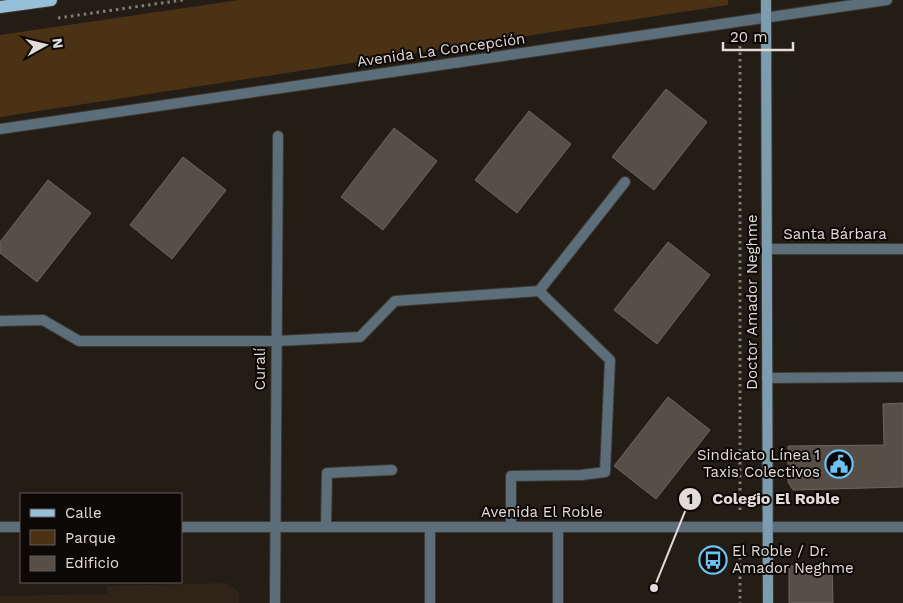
<svg xmlns="http://www.w3.org/2000/svg" width="903" height="603" viewBox="0 0 903 603" font-family="'Work Sans',sans-serif">
<style>
.built{fill:#302418}
.green{fill:#4c3214}
.building{fill:#574f47;stroke:#6e665d}
.lines{fill:none;stroke-linecap:round;stroke-linejoin:round}
.service-casing{stroke:#3e3831;stroke-width:12}
.minor-casing{stroke:#3e3831;stroke-width:12}
.tertiary-casing{stroke:#3e3831;stroke-width:12}
.secondary-casing{stroke:#3e3831;stroke-width:12}
.primary-casing{stroke:#3e3831;stroke-width:14}
.path{stroke:#837d77;stroke-width:3;stroke-dasharray:2.5 4;stroke-linecap:butt}
.service{stroke:#5b6e7a;stroke-width:10}
.minor{stroke:#5b6e7a;stroke-width:10}
.tertiary{stroke:#5b6e7a;stroke-width:10}
.secondary{stroke:#7c9caf;stroke-width:10}
.primary{stroke:#96bfd9;stroke-width:12}
.labels{text-anchor:middle;dominant-baseline:central;stroke-width:4;stroke-linejoin:round;paint-order:stroke}
.street-label{font-size:15px;fill:#e1dcd7;stroke:#0b0806}
.poi-label{font-size:15px;fill:#e1dcd7;stroke:#0b0806;text-anchor:end}
.leader{fill:none;stroke:#e1dcd7;stroke-width:2}
.callout-dot{fill:#e1dcd7;stroke:#0b0806;stroke-width:2}
.mark-label{font-size:15px;text-anchor:middle;font-weight:bold;fill:#111}
.callout-label{font-size:16px;text-anchor:middle;font-weight:bold;fill:#e1dcd7;stroke:#0b0806;stroke-width:4;stroke-linejoin:round;paint-order:stroke}
</style>
<rect width="100%" height="100%" fill="#241d16"/>
<path class="built" d="M 227,583 L 239,592 L 239,603 L 0,603 L 0,596 L 107,594 L 107,586 Z"/>
<path class="green" d="M 239,0 L 728,0 L 728,5 L 0,117 L 0,35 Z"/>
<path class="building" d="M 666,89 L 707,122 L 654,190 L 612,157 Z
M 529,111 L 571,144 L 517,213 L 475,180 Z
M 394,128 L 437,161 L 383,230 L 341,197 Z
M 183,157 L 226,190 L 172,259 L 130,225 Z
M 48,180 L 91,213 L 37,282 L 0,253 L 0,242 Z
M 668,242 L 710,275 L 657,344 L 614,310 Z
M 668,397 L 710,430 L 656,499 L 614,466 Z
M 903,403 L 903,487 L 793,490 L 788,482 L 788,446 L 884,445 L 883,404 Z
M 832,565 L 833,603 L 789,603 L 789,566 Z"/>
<g class="lines">
<g class="service-casing">
<path id="service" d="M 539,291 L 625,182
M 0,321 L 43,320 L 79,341 L 276,341 L 360,337 L 395,301 L 539,291 L 610,360 L 605,472 L 581,475 L 511,476 L 511,527
M 326,527 L 327,473 L 392,470"/>
</g>
<g class="minor-casing">
<path id="minor" d="M 0,129 L 887,0
M 767,249 L 903,249
M 767,378 L 903,377
M 558,527 L 558,603
M 275,603 L 278,136
M 430,603 L 430,527"/>
</g>
<g class="tertiary-casing">
<path id="tertiary" d="M 0,527 L 21,527
M 181,527 L 903,527"/>
</g>
<g class="secondary-casing">
<path id="secondary" d="M 766,0 L 768,603"/>
</g>
<g class="primary-casing">
<path id="primary" d="M 0,7 L 51,0"/>
</g>
<path class="path" d="M 58,18 L 183,0
M 740,510 L 740,39
M 740,544 L 740,603"/>
<use href="#service" class="service"/>
<use href="#minor" class="minor"/>
<use href="#tertiary" class="tertiary"/>
<use href="#secondary" class="secondary"/>
<use href="#primary" class="primary"/>
</g>
<defs>
<g id="civic-ring" transform="scale(1.4375)"><circle r="9.5" fill="#0b0806" stroke="#6dc2f3" stroke-width="1.5"/><path d="M-.6-6.5H3V-4.5H.6V-3L4-1V1h2V6H-6V1h2V-1L-.6-3ZM-1.2 2.5V6h2.4V2.5Z" fill="#6dc2f3"/></g>
<g id="bus-ring" transform="scale(1.4375)"><circle r="9.5" fill="#0b0806" stroke="#6dc2f3" stroke-width="1.5"/><path d="M-5-6H5V4H4V6H2V4H-2V6H-4V4H-5ZM-3.5-4V0h7V-4ZM-3.5 1.2v1.5H-2V1.2ZM2 1.2v1.5H3.5V1.2Z" fill="#6dc2f3"/></g>
</defs>
<g fill-rule="evenodd">
<use href="#civic-ring" x="839" y="464"/>
<use href="#bus-ring" x="713" y="560"/>
</g>
<g class="labels">
<g class="street-label">
<text transform="translate(441 50) rotate(-8)">Avenida La Concepción</text>
<text x="835" y="234">Santa Bárbara</text>
<text transform="translate(752 302) rotate(-90)">Doctor Amador Neghme</text>
<text transform="translate(260 369) rotate(-90)">Curalí</text>
<text x="542" y="512">Avenida El Roble</text>
</g>
<g class="poi-label">
<text x="820" y="455">Sindicato Línea 1<tspan x="820" dy="17">Taxis Colectivos</tspan></text>
<text x="732" y="551" text-anchor="start">El Roble / Dr.<tspan x="732" dy="17">Amador Neghme</tspan></text>
</g>
</g>
<path class="leader" d="M654 588L690 499"/>
<g class="callout-dot">
<circle cx="654" cy="588" r="5"/>
<circle cx="690" cy="499" r="12"/>
</g>
<g class="mark-label">
<text x="690" y="504">1</text>
</g>
<g class="callout-label">
<text x="776" y="504">Colegio El Roble</text>
</g>
<rect x="20" y="493" width="162" height="90" fill="#0b0806" stroke="#615d5a"/>
<rect x="30" y="509" width="25" height="8" fill="#96bfd9" stroke="#615d5a"/>
<text x="65" y="518" font-size="15" fill="#e1dcd7">Calle</text>
<rect x="30" y="530" width="25" height="15" fill="#4c3214" stroke="#615d5a"/>
<text x="65" y="543" font-size="15" fill="#e1dcd7">Parque</text>
<rect x="30" y="556" width="25" height="15" fill="#574f47" stroke="#615d5a"/>
<text x="65" y="568" font-size="15" fill="#e1dcd7">Edificio</text>
<g transform="translate(45 45) rotate(82)" stroke="#0b0806" stroke-width="4" paint-order="stroke">
<path d="M0-4L9 19L0 12L-9 19Z" fill="#e1dcd7"/>
<text y="-8" font-size="14" font-weight="bold" text-anchor="middle" fill="#e1dcd7">N</text>
</g>
<path d="M723 42v8h70v-8" fill="none" stroke="#e1dcd7" stroke-width="2.5"/>
<text x="730" y="42" font-size="15" fill="#e1dcd7" stroke="#0b0806" stroke-width="4" paint-order="stroke">20 m</text>
</svg>
